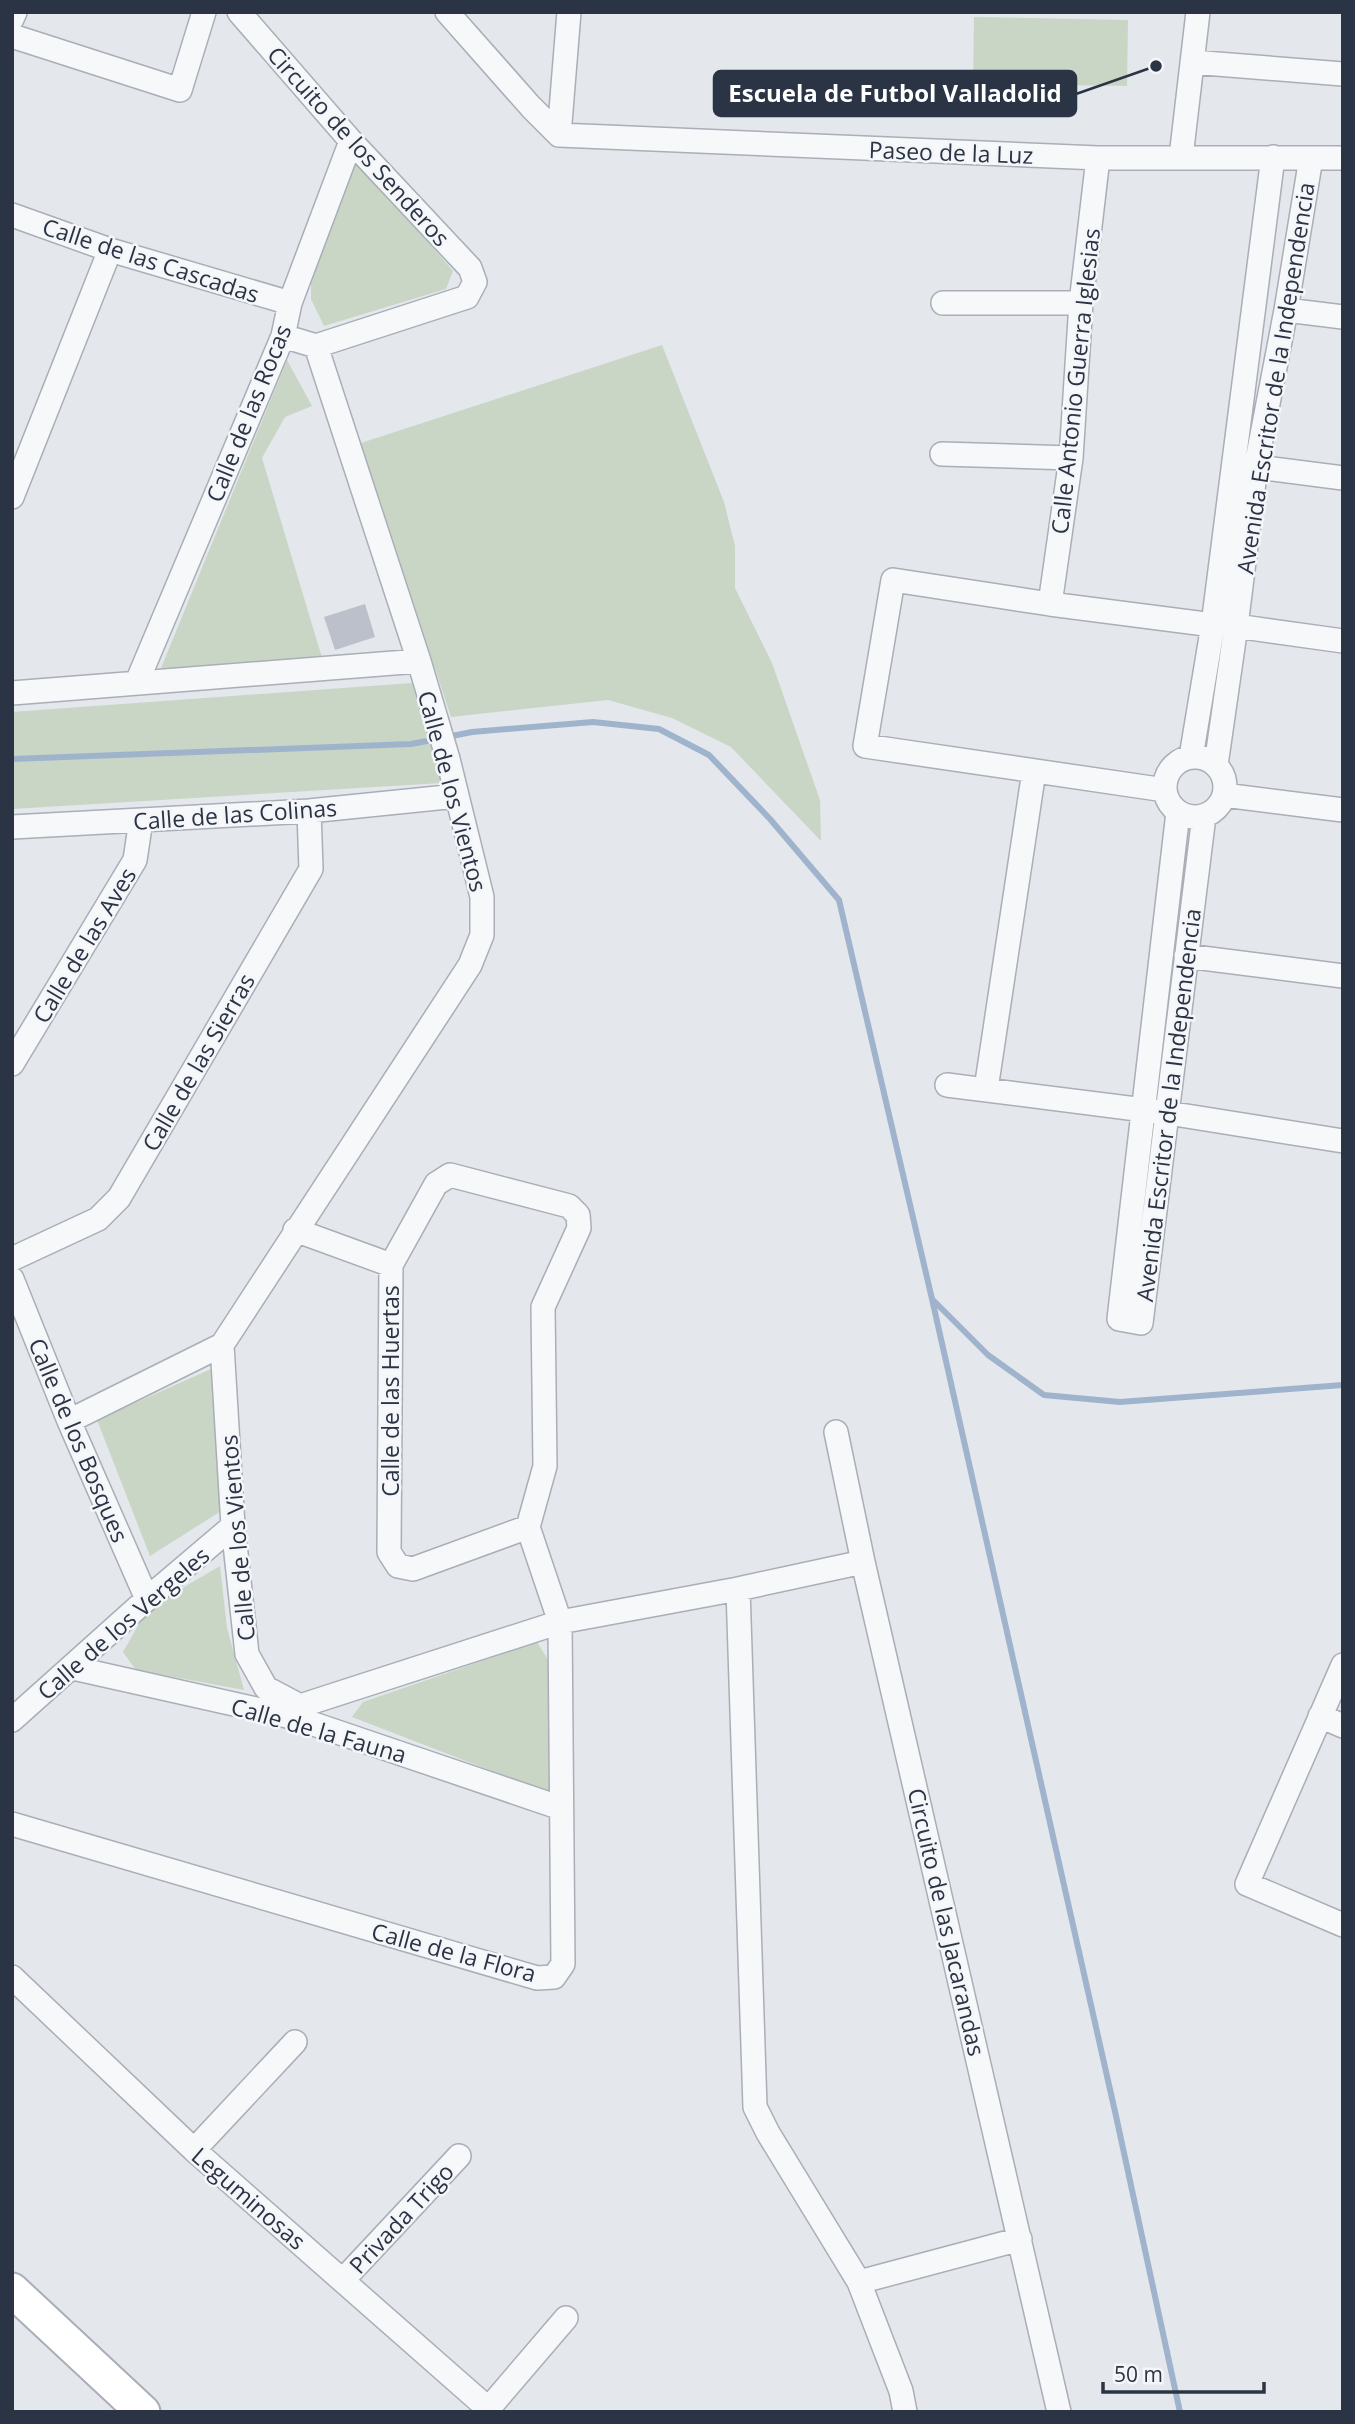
<svg xmlns="http://www.w3.org/2000/svg" width="1355" height="2424" viewBox="0 0 1355 2424" font-family="'Open Sans',sans-serif">
<style>
.green{fill:#c9d6c5}
.lines{fill:none;stroke-linecap:round;stroke-linejoin:round}
.stream{stroke:#9fb4cc;stroke-width:6}
.building{fill:#bbc0ca}
.street-casing{stroke:#a9aeb7;stroke-width:26}
.secondary-casing{stroke:#a9aeb7;stroke-width:37}
.street{stroke:#f7f8fa;stroke-width:23}
.secondary{stroke:#fff;stroke-width:33}
.labels{text-anchor:middle;dominant-baseline:central;stroke-width:5;stroke-linejoin:round;paint-order:stroke}
.street-label{font-size:23px;fill:#2b3445;stroke:#f4f6f9}
.leader{fill:none;stroke:#2b3445;stroke-width:2.5}
.callout-dot{fill:#2b3445;stroke:#f4f6f9;stroke-width:2.5}
.callout{fill:#2b3445;stroke:#2b3445;stroke-width:2.5}
.callout-label{font-size:24px;text-anchor:middle;font-weight:bold;fill:#fff}
</style>
<rect width="100%" height="100%" fill="#e4e7ec"/>
<path class="green" d="M 974,17 L 1128,20 L 1127,86 L 973,84 Z
M 355,157 L 453,271 L 446,289 L 324,326 L 311,299 L 311,282 Z
M 662,345 L 724,502 L 735,546 L 735,588 L 772,663 L 820,800 L 821,841 L 731,747 L 672,718 L 608,700 L 451,717 L 361,443 Z
M 287,360 L 312,406 L 285,417 L 262,458 L 323,661 L 159,673 Z
M 412,683 L 442,783 L 12,809 L 12,712 Z
M 211,1369 L 221,1511 L 150,1556 L 97,1420 Z
M 220,1566 L 227,1628 L 244,1690 L 136,1670 L 123,1652 L 148,1608 Z
M 537,1642 L 552,1666 L 549,1793 L 352,1717 L 363,1702 Z"/>
<g class="lines">
<path class="stream" d="M 447,737 L 472,732 L 593,722 L 659,729 L 709,755 L 770,819 L 839,900 L 932,1299 L 1116,2116 L 1180,2412
M 12,759 L 411,744 L 437,739
M 933,1300 L 988,1355 L 1044,1395 L 1120,1402 L 1343,1385"/>
</g>
<path class="building" d="M 365,604 L 375,637 L 335,650 L 324,617 Z"/>
<g class="lines">
<g class="street-casing">
<path id="street" d="M 239,12 L 351,141 L 470,268 L 475,282 L 467,297 L 316,346 L 283,336
M 447,12 L 531,107 L 559,135
M 12,19 L 15,12
M 12,36 L 180,90 L 204,12
M 1192,62 L 1343,74
M 559,135 L 1098,158 L 1343,158
M 559,135 L 569,12
M 1181,157 L 1198,12
M 12,215 L 110,250 L 290,303
M 943,303 L 1081,303
M 1286,310 L 1343,317
M 942,454 L 1071,458
M 1242,465 L 1343,478
M 12,497 L 110,250
M 1050,604 L 1071,458 L 1081,303 L 1098,158
M 1236,626 L 1343,641
M 137,682 L 283,336 L 290,303 L 351,141
M 12,693 L 419,661
M 1191,757 L 1213,625 L 1273,157
M1165 787a30 30 0 1 1 60 0a30 30 0 1 1-60 0Z
M 1216,765 L 1236,626 L 1256,466 L 1286,310 L 1311,158
M 1165,790 L 865,746 L 893,580 L 1050,604 L 1213,625
M 1224,795 L 1343,810
M 1178,812 L 1119,1319 L 1141,1323 L 1204,816
M 12,827 L 309,811 L 457,796
M 1186,956 L 1343,976
M 12,1064 L 135,860 L 141,820
M 947,1085 L 1168,1113 L 1343,1141
M 986,1089 L 1034,771
M 295,1230 L 391,1265
M 12,1259 L 98,1219 L 119,1198 L 311,869 L 309,811
M 12,1279 L 69,1421 L 147,1599
M 222,1345 L 233,1526 L 247,1654 L 266,1688 L 300,1706
M 69,1421 L 222,1345 L 470,965 L 482,935 L 482,897 L 448,759 L 419,661 L 316,346
M 836,1432 L 863,1562 L 1059,2412
M 738,1589 L 755,2107 L 768,2133 L 859,2282 L 901,2391 L 905,2412
M 1343,1665 L 1247,1884 L 1343,1925
M 73,1668 L 296,1718 L 561,1808
M 300,1706 L 560,1622 L 738,1589 L 863,1562
M 1320,1716 L 1343,1726
M 12,1720 L 147,1599 L 233,1526
M 12,1824 L 537,1978 L 554,1977 L 563,1964 L 560,1622 L 528,1527 L 545,1466 L 543,1307 L 579,1228 L 578,1215 L 569,1206 L 450,1175 L 436,1184 L 391,1265 L 389,1552 L 398,1566 L 413,1569 L 528,1527
M 12,1977 L 194,2150 L 492,2412
M 194,2150 L 295,2042
M 343,2280 L 459,2156
M 859,2282 L 1020,2239
M 489,2408 L 566,2318"/>
</g>
<g class="secondary-casing">
<path id="secondary" d="M 12,2290 L 143,2412"/>
</g>
<use href="#street" class="street"/>
<use href="#secondary" class="secondary"/>
</g>
<g class="labels">
<g class="street-label">
<text transform="translate(359 146) rotate(48)">Circuito de los Senderos</text>
<text transform="translate(951 152) rotate(2)">Paseo de la Luz</text>
<text transform="translate(151 260) rotate(18)">Calle de las Cascadas</text>
<text transform="translate(1275 378) rotate(-81)">Avenida Escritor de la Independencia</text>
<text transform="translate(1075 381) rotate(-84)">Calle Antonio Guerra Iglesias</text>
<text transform="translate(248 413) rotate(-68)">Calle de las Rocas</text>
<text transform="translate(453 791) rotate(75)">Calle de los Vientos</text>
<text transform="translate(235 814) rotate(-4)">Calle de las Colinas</text>
<text transform="translate(84 945) rotate(-59)">Calle de las Aves</text>
<text transform="translate(198 1062) rotate(-60)">Calle de las Sierras</text>
<text transform="translate(1168 1105) rotate(-83)">Avenida Escritor de la Independencia</text>
<text transform="translate(390 1391) rotate(-90)">Calle de las Huertas</text>
<text transform="translate(79 1440) rotate(67)">Calle de los Bosques</text>
<text transform="translate(237 1538) rotate(-95)">Calle de los Vientos</text>
<text transform="translate(123 1623) rotate(-41)">Calle de los Vergeles</text>
<text transform="translate(319 1730) rotate(16)">Calle de la Fauna</text>
<text transform="translate(947 1922) rotate(77)">Circuito de las Jacarandas</text>
<text transform="translate(454 1952) rotate(15)">Calle de la Flora</text>
<text transform="translate(249 2198) rotate(41)">Leguminosas</text>
<text transform="translate(401 2218) rotate(-47)">Privada Trigo</text>
</g>
</g>
<path class="leader" d="M1156 66L1076 94"/>
<circle class="callout-dot" cx="1156" cy="66" r="7"/>
<rect class="callout" x="714" y="71" width="362" height="45" rx="7"/>
<g class="callout-label">
<text x="895" y="102">Escuela de Futbol Valladolid</text>
</g>
<rect width="1355" height="2424" fill="none" stroke="#2b3445" stroke-width="28"/>
<path d="M1103 2382v10h161v-10" fill="none" stroke="#2b3445" stroke-width="3.5"/>
<text x="1114" y="2382" font-size="21" fill="#2b3445" stroke="#f4f6f9" stroke-width="5" paint-order="stroke">50 m</text>
</svg>
